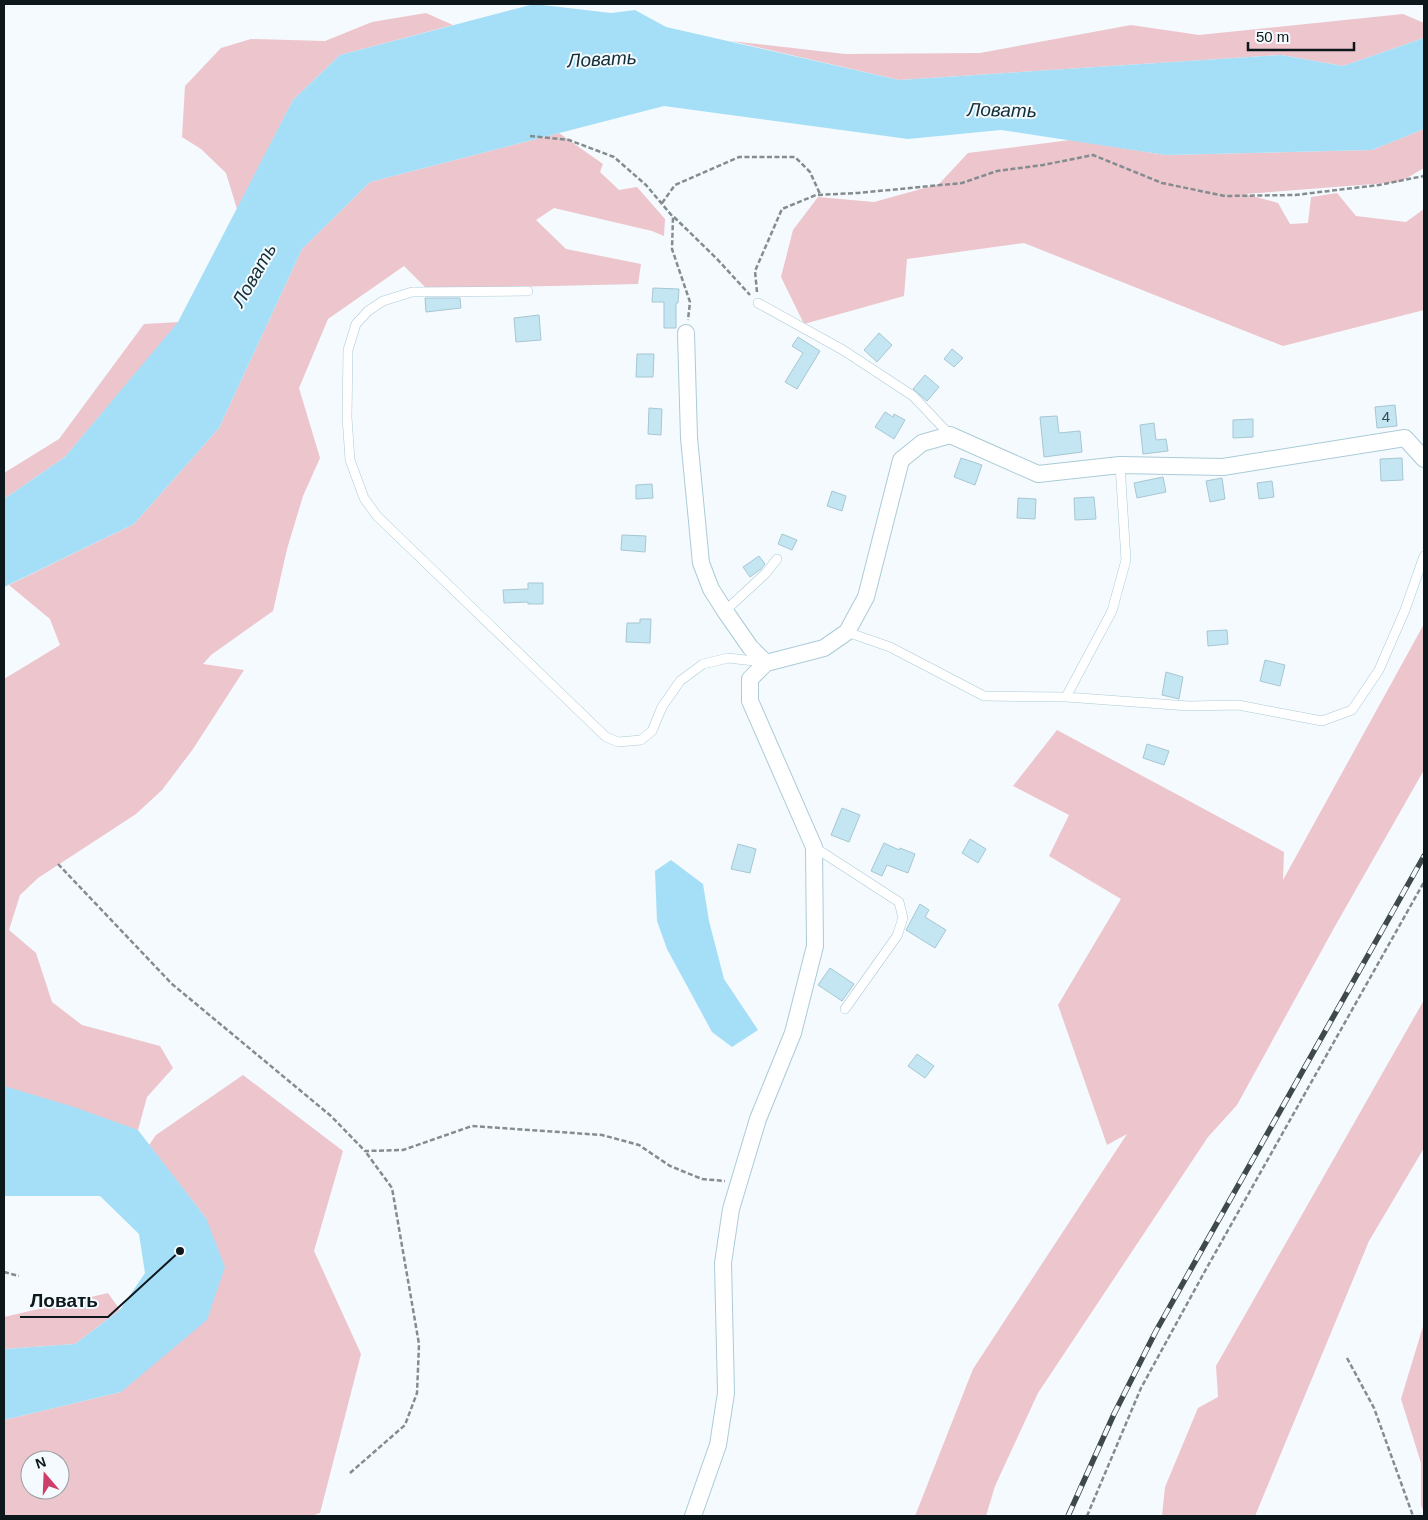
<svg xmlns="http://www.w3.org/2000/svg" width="1428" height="1520" viewBox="0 0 1428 1520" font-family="Arial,sans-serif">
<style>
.green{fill:#edc5cc;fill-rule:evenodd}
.water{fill:#a4dff7}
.building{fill:#c4e5f2;stroke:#a7c7d4}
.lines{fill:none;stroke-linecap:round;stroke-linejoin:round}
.lane-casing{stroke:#abcbd8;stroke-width:10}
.street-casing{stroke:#abcbd8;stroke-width:18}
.path{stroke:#838c8f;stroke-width:2.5;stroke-dasharray:5 2.5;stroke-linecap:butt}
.lane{stroke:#fff;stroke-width:9}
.street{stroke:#fff;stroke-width:16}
.rail-casing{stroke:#3f494d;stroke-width:5.5}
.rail{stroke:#f4fafd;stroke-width:4;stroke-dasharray:11;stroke-linecap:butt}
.labels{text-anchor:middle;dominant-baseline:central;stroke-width:4;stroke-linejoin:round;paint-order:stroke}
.number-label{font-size:15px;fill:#3a4b52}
.water-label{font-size:19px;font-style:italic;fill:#112e38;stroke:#f4fafd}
.leader{fill:none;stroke:#0c181c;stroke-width:2}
.callout-dot{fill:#0c181c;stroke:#f4fafd;stroke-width:2}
.callout-label{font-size:19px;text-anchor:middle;font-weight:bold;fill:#0c181c;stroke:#f4fafd;stroke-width:4;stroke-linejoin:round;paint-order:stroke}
</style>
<rect width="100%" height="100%" fill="#f4fafd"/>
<path class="green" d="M 426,13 L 453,25 L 340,55 L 293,100 L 237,209 L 226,173 L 201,149 L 182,137 L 185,86 L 221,48 L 251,39 L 325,41 L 372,22 Z
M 1403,14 L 1424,23 L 1424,38 L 1343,66 L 1281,55 L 899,80 L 731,41 L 845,54 L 980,53 L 1131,25 L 1199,35 Z
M 1424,129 L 1424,168 L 1400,182 L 1245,194 L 1278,203 L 1290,224 L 1308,223 L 1311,197 L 1337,193 L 1356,216 L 1406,222 L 1424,209 L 1424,310 L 1283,346 L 1024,243 L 907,259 L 904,296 L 804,324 L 781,277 L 793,230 L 818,197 L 874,202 L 939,184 L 968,153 L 1070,140 L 1166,155 L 1372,150 Z
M 559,133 L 603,164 L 600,172 L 619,190 L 637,187 L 665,219 L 664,236 L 652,231 L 554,208 L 536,220 L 566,249 L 641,264 L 638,284 L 427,289 L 404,266 L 328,319 L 299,388 L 320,458 L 303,496 L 287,549 L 273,611 L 211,655 L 203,664 L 244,670 L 193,749 L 162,790 L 136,814 L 38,878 L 20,895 L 9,930 L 36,953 L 52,1002 L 82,1025 L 160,1046 L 173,1068 L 147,1097 L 138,1130 L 4,1089 L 4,679 L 60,645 L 50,619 L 9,585 L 134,524 L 219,428 L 302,249 L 370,182 Z
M 179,322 L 65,457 L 4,499 L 4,473 L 59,439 L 144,324 Z
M 1424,624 L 1424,770 L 1334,928 L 1237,1105 L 1208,1137 L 1038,1393 L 995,1486 L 986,1516 L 915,1516 L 973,1369 L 1127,1134 L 1107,1145 L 1058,1005 L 1121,899 L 1049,856 L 1069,815 L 1013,786 L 1057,730 L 1284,852 L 1283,880 Z
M 1424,1000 L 1424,1148 L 1369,1241 L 1255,1516 L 1162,1516 L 1165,1487 L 1198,1408 L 1218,1397 L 1216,1366 Z
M 243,1075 L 343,1151 L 314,1251 L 361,1354 L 320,1513 L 311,1516 L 4,1516 L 4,1420 L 121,1392 L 206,1218 L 149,1145 L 156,1135 ZM 30,1460 L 60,1460 L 60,1490 L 30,1490 Z
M 108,1293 L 120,1310 L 75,1344 L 4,1349 L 4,1317 Z
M 1424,1323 L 1424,1513 L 1421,1505 L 1421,1463 L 1401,1399 Z"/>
<path class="water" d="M 534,4 L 611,13 L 635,10 L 666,27 L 899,80 L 1281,55 L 1343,66 L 1424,38 L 1424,129 L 1372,150 L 1166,155 L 1001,130 L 908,139 L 664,106 L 370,182 L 302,249 L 219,428 L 134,524 L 4,587 L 4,499 L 65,457 L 178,322 L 293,100 L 340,55 Z
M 671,860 L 703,884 L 709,921 L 724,979 L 758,1030 L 732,1047 L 712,1032 L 667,949 L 657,921 L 655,871 Z
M 4,1086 L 74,1107 L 138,1130 L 206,1218 L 225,1267 L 207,1320 L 121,1392 L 4,1420 L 4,1349 L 75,1344 L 120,1310 L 145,1273 L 139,1234 L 100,1196 L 4,1196 Z"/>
<path class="building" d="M 653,288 L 679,289 L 678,303 L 676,303 L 676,328 L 664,328 L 664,302 L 652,302 Z
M 425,298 L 460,298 L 461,308 L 426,312 Z
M 539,315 L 541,340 L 516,342 L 514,318 Z
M 879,333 L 892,345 L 877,362 L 864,350 Z
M 798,337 L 820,351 L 797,389 L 785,382 L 803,353 L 792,346 Z
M 952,349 L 963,358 L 954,367 L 944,359 Z
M 637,354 L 654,354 L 653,377 L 636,377 Z
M 925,375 L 939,387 L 927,401 L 913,389 Z
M 1395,405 L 1397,426 L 1377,428 L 1375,407 Z
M 649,408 L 662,409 L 661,435 L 648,434 Z
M 885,412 L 893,417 L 894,414 L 905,420 L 894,439 L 875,427 Z
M 1057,416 L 1059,433 L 1080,431 L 1082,452 L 1044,457 L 1040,417 Z
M 1253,419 L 1253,437 L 1233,438 L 1233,420 Z
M 1154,423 L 1156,440 L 1166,439 L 1168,451 L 1143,454 L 1140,425 Z
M 961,458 L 982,465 L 975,485 L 954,477 Z
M 1402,458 L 1403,480 L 1381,481 L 1380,459 Z
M 1163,477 L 1166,492 L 1137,498 L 1134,483 Z
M 1222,478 L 1225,499 L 1210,502 L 1206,481 Z
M 1272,481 L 1274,497 L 1259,499 L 1257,483 Z
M 652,484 L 653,498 L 636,499 L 636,485 Z
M 832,491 L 846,496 L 842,511 L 827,506 Z
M 1094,497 L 1096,519 L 1075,520 L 1074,498 Z
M 1018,498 L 1036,499 L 1035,519 L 1017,518 Z
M 782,534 L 797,540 L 792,550 L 778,544 Z
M 622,535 L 646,536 L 645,552 L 621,550 Z
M 759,556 L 765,564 L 761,569 L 750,577 L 743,567 Z
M 528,583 L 543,583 L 543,604 L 528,604 L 528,602 L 504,603 L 503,590 L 528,589 Z
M 640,619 L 651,619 L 650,643 L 626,642 L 627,623 L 640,623 Z
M 1227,630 L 1228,644 L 1208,646 L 1207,631 Z
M 1265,660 L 1285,665 L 1280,686 L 1260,681 Z
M 1166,672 L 1183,677 L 1179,699 L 1162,695 Z
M 1147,744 L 1169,751 L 1164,765 L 1143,758 Z
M 842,808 L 860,815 L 849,842 L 831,835 Z
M 970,839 L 986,849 L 978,863 L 962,853 Z
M 884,843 L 899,850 L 900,848 L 915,854 L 908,873 L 887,865 L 882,876 L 871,871 Z
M 738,844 L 756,849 L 750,873 L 731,869 Z
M 920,904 L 929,910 L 925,917 L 946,930 L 935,948 L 906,930 Z
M 830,968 L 854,984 L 842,1001 L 818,985 Z
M 917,1054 L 934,1066 L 925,1078 L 908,1066 Z"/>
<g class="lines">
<g class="lane-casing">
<path id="lane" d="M 528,291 L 412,292 L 383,301 L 368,311 L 356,324 L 348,350 L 347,417 L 350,460 L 364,498 L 377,516 L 606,737 L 618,742 L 641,740 L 652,731 L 662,707 L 680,681 L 703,664 L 728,658 L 763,662
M 758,303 L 843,350 L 913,396 L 950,435
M 725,611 L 766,573 L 777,559
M 847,632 L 890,647 L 984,696 L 1066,697 L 1189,706 L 1238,705 L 1322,721 L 1352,710 L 1379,670 L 1405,610 L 1424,556
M 1066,697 L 1112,611 L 1126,560 L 1120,465
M 814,847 L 899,902 L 903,918 L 897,936 L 845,1009"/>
</g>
<g class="street-casing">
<path id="street" d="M 686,333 L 689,438 L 701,563 L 711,589 L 725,611 L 750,647 L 766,663 L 750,679 L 750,701 L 814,847 L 815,946 L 793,1033 L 758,1119 L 731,1209 L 723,1263 L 726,1393 L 718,1445 L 693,1516
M 766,663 L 824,648 L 847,632 L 866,597 L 901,460 L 922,443 L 950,435 L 1038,474 L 1120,465 L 1223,467 L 1405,438 L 1424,459"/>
</g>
<path class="path" d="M 530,136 L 569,140 L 614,157 L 646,185 L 673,217 L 672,249 L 690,302 L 688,320
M 662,203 L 675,185 L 739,157 L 795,157 L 810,172 L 820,194
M 674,217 L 718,260 L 750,295
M 757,292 L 755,271 L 782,209 L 816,195 L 858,193 L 962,183 L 997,171 L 1043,165 L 1093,155 L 1162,183 L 1225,196 L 1295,195 L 1379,185 L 1424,176
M 58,864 L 172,984 L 331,1116 L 365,1151 L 403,1150 L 472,1126 L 602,1135 L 639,1145 L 670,1166 L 702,1179 L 725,1181
M 4,1272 L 19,1276
M 1347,1358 L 1374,1408 L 1413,1516
M 350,1473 L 405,1425 L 417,1393 L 419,1344 L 392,1188 L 365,1151
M 1087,1516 L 1141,1388 L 1205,1271 L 1424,882"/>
<use href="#lane" class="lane"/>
<use href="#street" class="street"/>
<g class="rail-casing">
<path id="rail" d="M 1068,1516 L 1114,1414 L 1156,1331 L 1424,856"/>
</g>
<use href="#rail" class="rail"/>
</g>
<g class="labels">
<g class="number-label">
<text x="1386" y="416">4</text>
</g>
<g class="water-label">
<text transform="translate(602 59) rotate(-3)">Ловать</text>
<text transform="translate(1002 110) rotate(1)">Ловать</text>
<text transform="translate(254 275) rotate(-60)">Ловать</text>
</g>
</g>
<path class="leader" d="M180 1251L108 1317H20"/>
<circle class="callout-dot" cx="180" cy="1251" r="5"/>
<g class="callout-label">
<text x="64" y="1307">Ловать</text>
</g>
<rect width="1428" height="1520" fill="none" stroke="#0c181c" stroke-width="10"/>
<g transform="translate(45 1475) rotate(341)"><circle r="24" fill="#f4fafd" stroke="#97a0a3"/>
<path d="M0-4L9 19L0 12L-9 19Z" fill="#cd3f69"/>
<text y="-8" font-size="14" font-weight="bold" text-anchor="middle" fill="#0c181c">N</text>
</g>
<path d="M1248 42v8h106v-8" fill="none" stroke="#0c181c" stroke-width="2.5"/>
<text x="1256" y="42" font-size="15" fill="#0c181c" stroke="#f4fafd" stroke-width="4" paint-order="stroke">50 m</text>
</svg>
